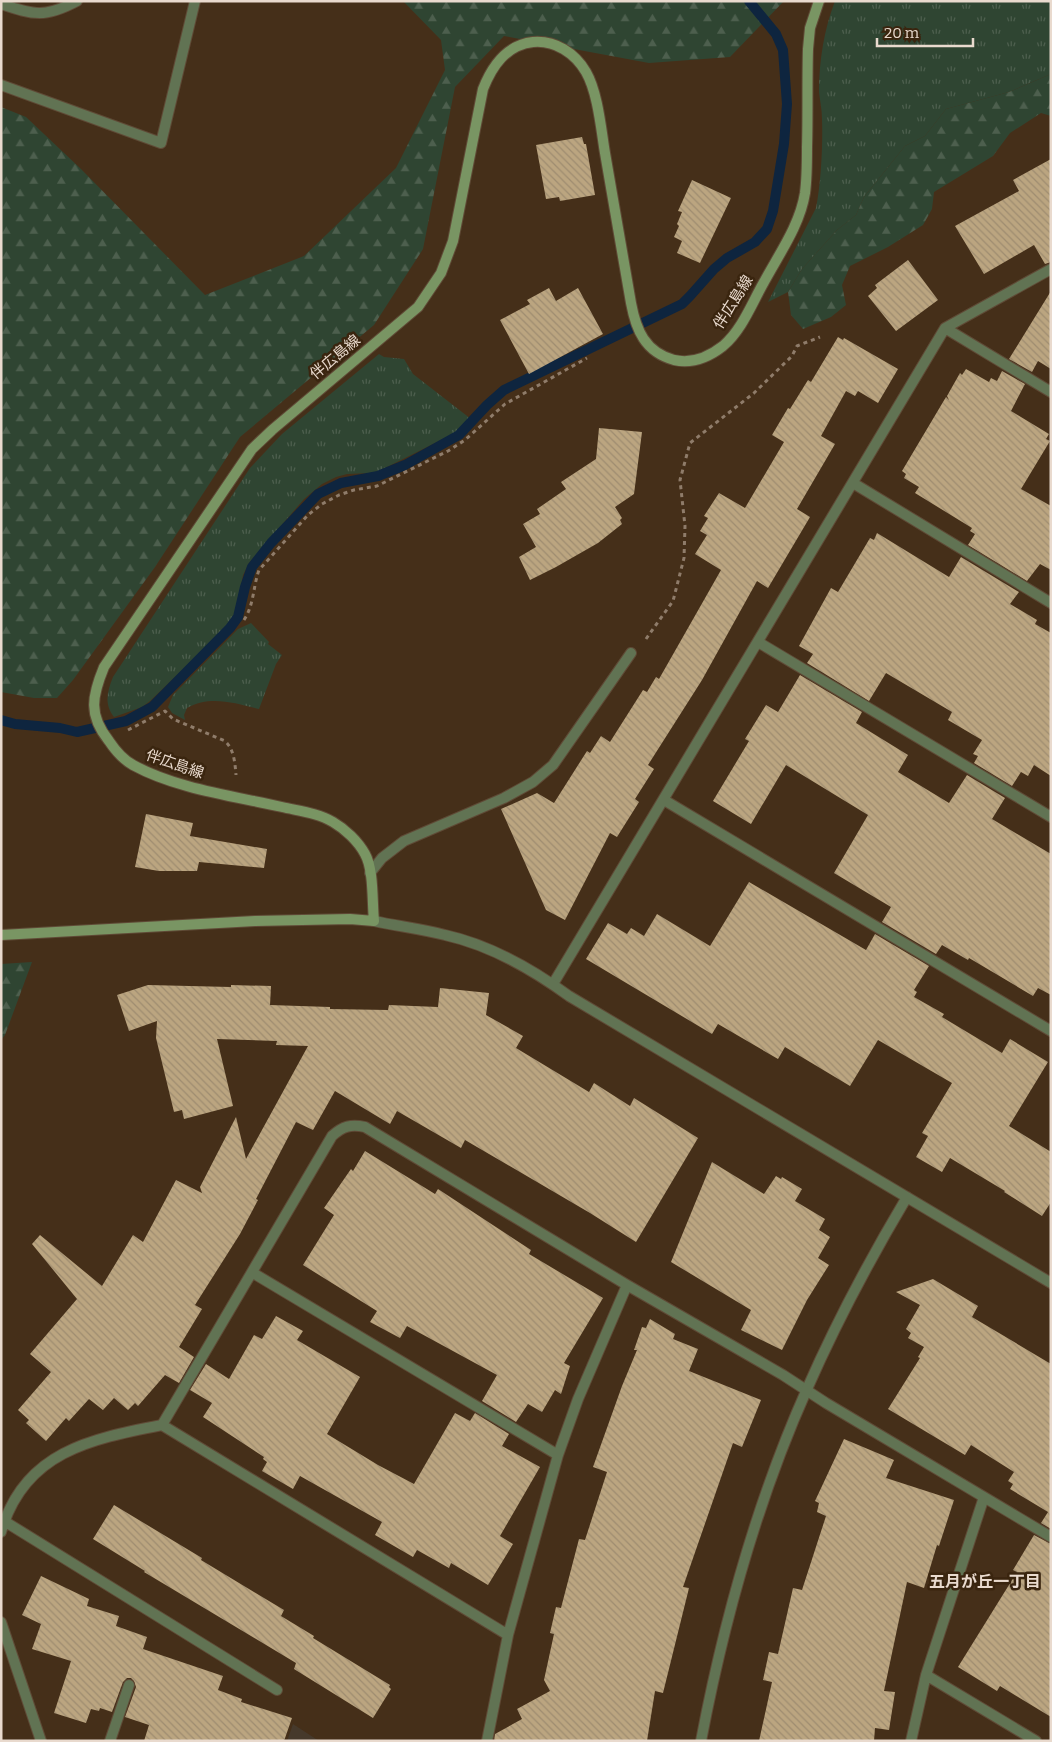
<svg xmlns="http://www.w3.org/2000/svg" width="1052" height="1742" viewBox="0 0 1052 1742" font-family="Bitter,'Noto Sans JP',serif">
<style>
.commercial{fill:#46392b}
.grass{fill:url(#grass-tufts)}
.forest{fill:url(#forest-firs)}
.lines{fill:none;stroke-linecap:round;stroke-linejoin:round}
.stream{stroke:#0e253f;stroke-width:10}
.building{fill:url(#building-back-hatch)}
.service-casing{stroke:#5f4a36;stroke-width:12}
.minor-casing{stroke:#5f4a36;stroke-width:12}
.tertiary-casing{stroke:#5f4a36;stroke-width:12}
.secondary-casing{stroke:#5f4a36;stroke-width:12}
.path{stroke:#8f7c6a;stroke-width:3;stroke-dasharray:4 4;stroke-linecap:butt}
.service{stroke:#617353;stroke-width:10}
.minor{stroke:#617353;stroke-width:10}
.tertiary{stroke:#617353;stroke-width:10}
.secondary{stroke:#799563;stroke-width:10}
.labels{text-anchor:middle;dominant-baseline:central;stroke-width:5;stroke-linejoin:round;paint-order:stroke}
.street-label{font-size:15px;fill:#e9dace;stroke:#3a250f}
.neighbourhood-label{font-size:16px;font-weight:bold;fill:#e9dace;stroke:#3a250f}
</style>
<defs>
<pattern id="grass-tufts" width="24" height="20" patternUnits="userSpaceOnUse" patternTransform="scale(1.25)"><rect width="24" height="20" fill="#2f4532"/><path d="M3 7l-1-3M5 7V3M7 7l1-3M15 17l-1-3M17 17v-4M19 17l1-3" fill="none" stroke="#4d5f4e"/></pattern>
<pattern id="forest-firs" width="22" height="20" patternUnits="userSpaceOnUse" patternTransform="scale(1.25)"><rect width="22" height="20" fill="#2f4532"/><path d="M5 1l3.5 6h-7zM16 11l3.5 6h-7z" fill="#4d5f4e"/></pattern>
<pattern id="building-back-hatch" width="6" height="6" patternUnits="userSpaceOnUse" patternTransform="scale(1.25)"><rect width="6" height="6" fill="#bba580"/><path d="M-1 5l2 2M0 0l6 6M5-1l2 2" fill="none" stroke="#9e8c70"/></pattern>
</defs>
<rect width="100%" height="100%" fill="#452f19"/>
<path class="commercial" d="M 293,1724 L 316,1739 L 320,1741 L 287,1741 Z"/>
<path class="grass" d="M 835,1 L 1051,1 L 1051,74 L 1009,92 L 946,109 L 925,136 L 905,146 L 864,197 L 856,215 L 837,230 L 802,269 L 788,292 L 768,302 L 816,208 C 821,184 823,144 822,119 C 822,110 820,101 819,92 C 819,61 824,30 835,1 Z
M 379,354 L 384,357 L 404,359 L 413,374 L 471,419 L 459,431 L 379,471 L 371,473 L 347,474 L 336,477 L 322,484 L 304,499 L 249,563 L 243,575 L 236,613 L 228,626 L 150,701 L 142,707 L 114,717 C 104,704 107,692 113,677 L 250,468 L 282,434 Z
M 251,623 L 269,642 L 268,644 L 282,655 L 276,664 L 259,709 C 235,703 210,695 187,708 L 184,715 L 185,720 L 172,713 L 168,707 L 173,695 L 238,629 Z"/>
<path class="forest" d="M 403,1 L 784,1 L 730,57 L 649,63 L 504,36 L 455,87 L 423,249 L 374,325 L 240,437 L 155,567 L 73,680 L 57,698 L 34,698 L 1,692 L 1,107 L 26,117 L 81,169 L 205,295 L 304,256 L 396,168 L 445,70 L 441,40 Z
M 1051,74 L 1051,116 L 1041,113 L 1010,133 L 993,156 L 934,192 L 932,209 L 923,225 L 888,247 L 850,266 L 842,285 L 846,305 L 831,317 L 803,329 L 791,315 L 788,292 L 802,269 L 837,230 L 856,215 L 864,197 L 905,146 L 925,136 L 946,109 L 1009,92 Z
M 32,962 L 5,1035 L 1,1040 L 1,964 Z"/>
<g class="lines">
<path class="stream" d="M 1,720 L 15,724 L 60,728 L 77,732 L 126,721 L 152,707 L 230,628 L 238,617 L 245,587 L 252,567 L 271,543 L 318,494 L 341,483 L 378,476 L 405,465 L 459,435 L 487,405 L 504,390 L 682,304 L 690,296 L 714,269 L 727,258 L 755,242 L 767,229 L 773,211 L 784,144 L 787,104 L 783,50 L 776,34 L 749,1"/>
</g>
<path class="building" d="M 582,137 L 584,144 L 586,144 L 595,195 L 560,201 L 559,197 L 546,199 L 536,145 Z
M 1051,159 L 1051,262 L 1045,264 L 1034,245 L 984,274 L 955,226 L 1019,191 L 1013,180 Z
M 692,180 L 731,198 L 700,263 L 677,253 L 682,241 L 674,237 L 679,226 L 677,224 L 682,212 L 678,211 Z
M 908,260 L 938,300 L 896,331 L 868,296 L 877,288 L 875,285 Z
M 549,288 L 556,301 L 578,288 L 603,334 L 529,374 L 500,320 L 530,304 L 527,300 Z
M 1051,291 L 1051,369 L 1038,361 L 1032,372 L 1009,359 Z
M 838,337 L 843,340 L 844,338 L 898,369 L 878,403 L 858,391 L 855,396 L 846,391 L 821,436 L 835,444 L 797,509 L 810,517 L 768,588 L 757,581 L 702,680 L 648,765 L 654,769 L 635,799 L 639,802 L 617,837 L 610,833 L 565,920 L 546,910 L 501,809 L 537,793 L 554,803 L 587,751 L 590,753 L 601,736 L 610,742 L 643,690 L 647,692 L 656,677 L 659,679 L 721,570 L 695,554 L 707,535 L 700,531 L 708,518 L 704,516 L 719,493 L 745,508 L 784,442 L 772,435 L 788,408 L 790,409 L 808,380 L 811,382 Z
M 966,369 L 989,382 L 991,378 L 997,381 L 1002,371 L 1025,384 L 1011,411 L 1049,434 L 1046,439 L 1050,441 L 1021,489 L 1051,506 L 1051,570 L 1040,564 L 1027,581 L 968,545 L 975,534 L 970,531 L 972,528 L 915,493 L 919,487 L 904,478 L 906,474 L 902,471 L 946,397 L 949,400 L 947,396 L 960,373 L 962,375 Z
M 599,428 L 642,432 L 634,494 L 615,507 L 622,518 L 620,520 L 622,524 L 598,543 L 556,567 L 530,580 L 519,557 L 536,547 L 523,524 L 540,514 L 537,509 L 566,489 L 561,482 L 596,459 Z
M 877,533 L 949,577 L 961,557 L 1019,592 L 1010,604 L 1037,620 L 1035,624 L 1051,633 L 1051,776 L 1034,765 L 1028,776 L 1021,772 L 1012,786 L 974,763 L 978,756 L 973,754 L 982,740 L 948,720 L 952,712 L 886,673 L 869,701 L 807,663 L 813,654 L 799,646 L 831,588 L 838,592 L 870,538 L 874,540 Z
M 800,675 L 862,712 L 856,723 L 908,755 L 898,772 L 949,803 L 967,775 L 1005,798 L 992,819 L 1051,854 L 1051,995 L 1038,988 L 1033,996 L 969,958 L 968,960 L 942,945 L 936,954 L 882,922 L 891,907 L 834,873 L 868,815 L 786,765 L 751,824 L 713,801 L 749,741 L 745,739 L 766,705 L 778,712 Z
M 146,814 L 193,823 L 190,836 L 267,849 L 264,868 L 199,862 L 197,871 L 159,871 L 135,867 Z
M 749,882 L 866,950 L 875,934 L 929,966 L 914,990 L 917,992 L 914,997 L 944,1014 L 942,1017 L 1002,1053 L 1010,1039 L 1048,1062 L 1009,1126 L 1051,1152 L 1051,1202 L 1042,1216 L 1004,1192 L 1005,1191 L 950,1158 L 942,1172 L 916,1157 L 928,1136 L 922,1133 L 952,1083 L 878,1040 L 850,1086 L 785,1047 L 778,1059 L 718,1024 L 712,1034 L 586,959 L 608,923 L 627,934 L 631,928 L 644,936 L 657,914 L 710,946 Z
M 148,985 L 231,987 L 231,985 L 271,986 L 270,1005 L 330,1007 L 330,1009 L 388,1010 L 389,1005 L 438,1007 L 440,988 L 489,993 L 486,1015 L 523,1036 L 516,1048 L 589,1092 L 594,1083 L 630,1106 L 634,1098 L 698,1138 L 636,1242 L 590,1213 L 465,1140 L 461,1148 L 397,1111 L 390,1124 L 335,1091 L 313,1130 L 296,1122 L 256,1199 L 258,1200 L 240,1234 L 195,1305 L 202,1309 L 179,1347 L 194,1357 L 179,1383 L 165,1375 L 138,1406 L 135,1403 L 128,1410 L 114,1398 L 103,1410 L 89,1399 L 69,1421 L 66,1418 L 46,1441 L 26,1423 L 29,1420 L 18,1410 L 51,1372 L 30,1354 L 77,1299 L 32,1244 L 40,1235 L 102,1286 L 133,1235 L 143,1242 L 176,1180 L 202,1193 L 200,1187 L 236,1117 L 246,1159 L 308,1046 L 276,1045 L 277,1041 L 217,1039 L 233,1106 L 184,1119 L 182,1110 L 174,1112 L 156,1038 L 157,1021 L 129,1031 L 117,995 Z
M 365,1151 L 435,1194 L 438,1189 L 531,1250 L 529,1254 L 603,1298 L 564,1363 L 570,1366 L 561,1394 L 555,1390 L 542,1412 L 528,1404 L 516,1422 L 482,1401 L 497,1375 L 407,1326 L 400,1338 L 370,1322 L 377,1311 L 303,1265 L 334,1215 L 324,1208 L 351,1169 L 353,1171 Z
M 712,1162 L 764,1194 L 776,1176 L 781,1179 L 782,1177 L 802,1189 L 795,1201 L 825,1219 L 819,1230 L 830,1237 L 818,1258 L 829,1265 L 807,1300 L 782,1350 L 741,1330 L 751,1310 L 671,1262 Z
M 933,1279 L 978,1306 L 972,1317 L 1051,1364 L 1051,1529 L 1041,1523 L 1048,1512 L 1010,1489 L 1013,1484 L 1008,1481 L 1014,1472 L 971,1445 L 965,1455 L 888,1409 L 920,1358 L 918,1357 L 924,1347 L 908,1338 L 911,1333 L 906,1329 L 920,1305 L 896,1292 Z
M 276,1316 L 303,1331 L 297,1340 L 360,1377 L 327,1434 L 378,1465 L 414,1484 L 455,1413 L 470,1421 L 475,1413 L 509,1434 L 502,1446 L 540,1467 L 500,1536 L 513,1544 L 488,1585 L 451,1563 L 449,1568 L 417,1550 L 413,1557 L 375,1535 L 382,1522 L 300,1476 L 293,1489 L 262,1471 L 267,1462 L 263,1459 L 264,1457 L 203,1417 L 212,1403 L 190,1390 L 206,1364 L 229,1379 L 254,1335 L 262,1339 Z
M 650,1319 L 675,1334 L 673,1339 L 698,1349 L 689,1371 L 761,1400 L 742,1447 L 733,1443 L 683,1587 L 689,1588 L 663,1693 L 655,1691 L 647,1741 L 494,1741 L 495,1734 L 522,1719 L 517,1709 L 550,1691 L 544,1680 L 554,1634 L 550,1633 L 556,1607 L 561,1608 L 579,1539 L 585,1540 L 607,1472 L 593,1467 L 622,1386 L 637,1350 L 634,1350 L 642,1327 L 646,1328 Z
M 844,1439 L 894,1460 L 886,1478 L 954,1500 L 939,1546 L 937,1545 L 924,1588 L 907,1582 L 884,1691 L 895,1692 L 889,1730 L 875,1728 L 874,1741 L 759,1741 L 772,1682 L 763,1680 L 769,1652 L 778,1654 L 793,1588 L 802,1590 L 826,1516 L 817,1512 L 819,1503 L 815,1501 Z
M 114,1505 L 202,1558 L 201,1560 L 284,1610 L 281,1616 L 314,1636 L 313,1638 L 390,1685 L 389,1687 L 391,1689 L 373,1718 L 294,1669 L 296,1663 L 144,1572 L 145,1571 L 93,1539 Z
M 1034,1535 L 1051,1544 L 1051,1717 L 1000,1686 L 997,1691 L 958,1667 L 1017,1572 L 1013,1570 Z
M 41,1576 L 89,1599 L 87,1606 L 119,1616 L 116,1626 L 147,1637 L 143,1649 L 223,1676 L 218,1690 L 242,1699 L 241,1702 L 292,1718 L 284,1741 L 144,1741 L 149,1725 L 125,1717 L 136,1687 L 134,1681 L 131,1678 L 127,1678 L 123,1682 L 112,1712 L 100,1708 L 99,1711 L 91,1709 L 86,1723 L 54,1713 L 71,1661 L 32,1649 L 41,1624 L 22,1615 Z"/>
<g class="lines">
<g class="service-casing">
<path id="service" d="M 1,4 C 34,15 45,18 77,1"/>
</g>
<g class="minor-casing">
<path id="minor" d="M 1,85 L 161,143 L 195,1
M 945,328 L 1051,392
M 853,483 L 1051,603
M 758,642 L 1051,817
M 664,800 L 1051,1031
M 370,873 L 382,858 L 404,841 L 504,798 L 533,782 L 553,765 L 631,653
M 553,984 L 945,328 L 1051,269
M 253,1273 L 558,1455
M 162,1425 L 508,1635
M 4,1521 L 277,1690
M 1,1532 C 24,1452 90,1439 162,1425 L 332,1136 C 343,1126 351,1124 365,1127 L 627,1285 L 783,1375 L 826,1403 L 1051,1537
M 1,1622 L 41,1741
M 926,1675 L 1036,1741
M 110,1741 L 129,1685
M 487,1741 L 508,1635 L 558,1455 L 578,1399 L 627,1285
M 911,1741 L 926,1675 L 984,1497"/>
</g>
<g class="tertiary-casing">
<path id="tertiary" d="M 374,921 C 397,926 422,929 445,935 C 490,945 532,969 569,996 L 1051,1283
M 701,1741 C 724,1620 757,1501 807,1389 C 836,1323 870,1259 907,1197"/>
</g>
<g class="secondary-casing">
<path id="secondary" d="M 1,935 L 255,921 L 350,919 L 374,921 C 372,902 374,870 365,854 C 358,841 345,829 333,822 C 318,813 299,811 282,807 C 234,796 177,789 133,765 C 124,760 115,750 109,741 C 88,715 92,696 104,667 L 252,449 L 272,430 L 418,307 L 441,273 L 453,241 L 483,89 C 492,66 506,45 533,42 C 555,40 575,53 586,72 C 598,93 601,129 605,153 C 614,203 622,253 631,303 C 636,330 645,352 674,360 C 692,364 709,357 723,346 C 742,330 752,303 764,282 C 779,254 800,225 805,193 C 807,178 807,162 807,147 C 808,115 807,82 808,49 L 810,28 L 819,1"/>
</g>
<path class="path" d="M 244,620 C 254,605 253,587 259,570 L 308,515 L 322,504 L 339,495 L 354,490 L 377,486 L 448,451 L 465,440 L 505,404 L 587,358
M 646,639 L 673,601 L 684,558 L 685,526 L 680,480 L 690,443 L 754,393 L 792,356 L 797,346 L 820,337
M 128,730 L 165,711 L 173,719 L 225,741 C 234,749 235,763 236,775"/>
<use href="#service" class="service"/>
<use href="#minor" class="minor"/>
<use href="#tertiary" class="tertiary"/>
<use href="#secondary" class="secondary"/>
</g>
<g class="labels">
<g class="street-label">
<text transform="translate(733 302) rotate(-58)">伴広島線</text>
<text transform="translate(335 357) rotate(-40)">伴広島線</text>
<text transform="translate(175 764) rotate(19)">伴広島線</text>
</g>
<g class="neighbourhood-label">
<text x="985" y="1581">五月が丘一丁目</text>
</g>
</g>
<rect width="1052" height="1742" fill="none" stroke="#e9dace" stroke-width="5"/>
<path d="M877 38v8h96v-8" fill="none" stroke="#e9dace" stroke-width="2.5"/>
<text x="884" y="38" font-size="15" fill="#e9dace" stroke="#3a250f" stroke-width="4" paint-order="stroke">20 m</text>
</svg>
